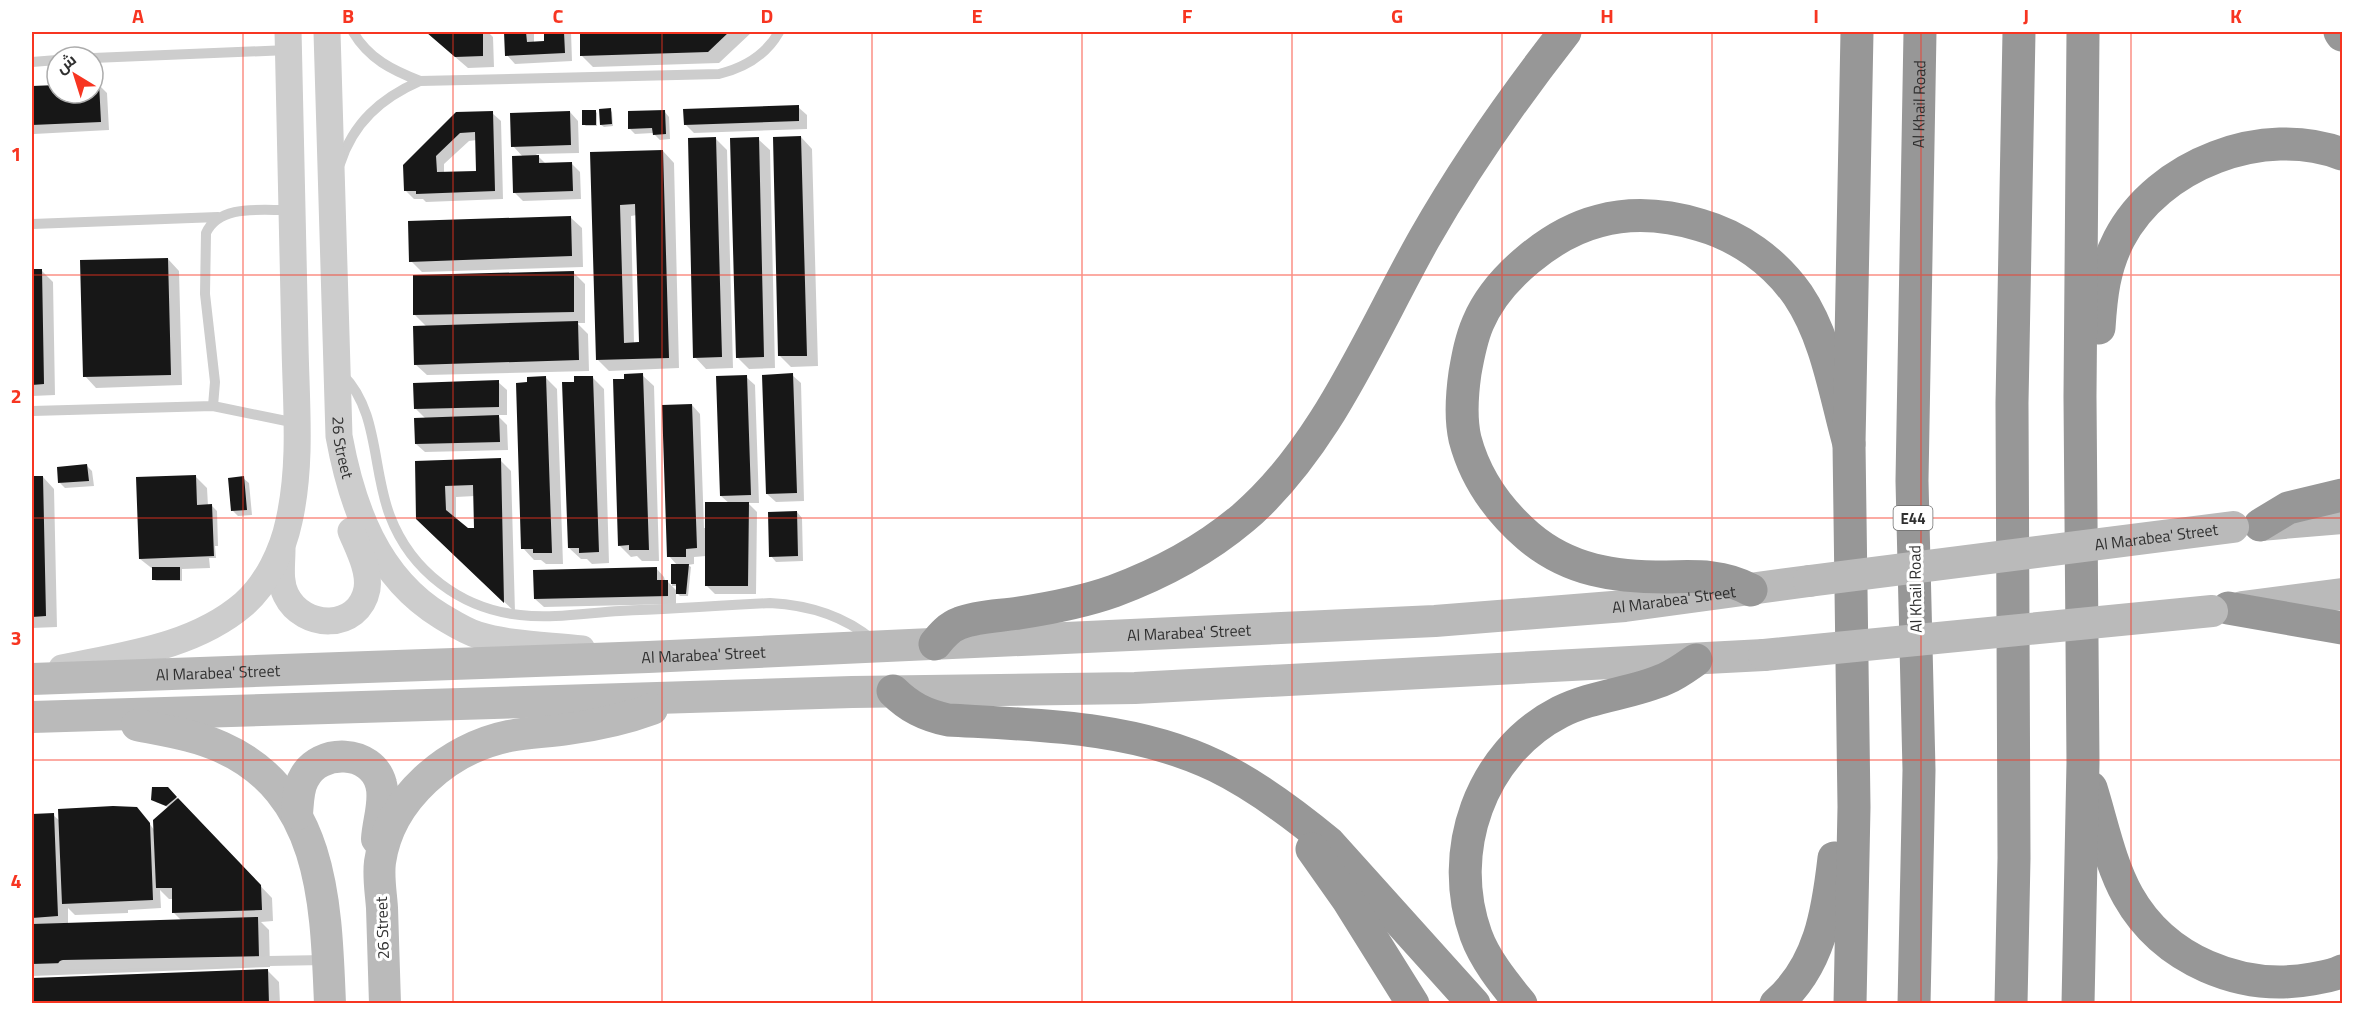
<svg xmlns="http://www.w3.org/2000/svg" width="2374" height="1035" viewBox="0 0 2374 1035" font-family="'Titillium Web',Cairo,sans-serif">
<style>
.shadow{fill:#0003;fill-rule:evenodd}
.building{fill:#171717;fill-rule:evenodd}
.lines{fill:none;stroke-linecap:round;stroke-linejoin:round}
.service{stroke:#cdcdcd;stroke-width:10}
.tertiary{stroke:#cdcdcd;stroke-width:27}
.secondary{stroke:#bababa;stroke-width:32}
.motorway{stroke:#979797;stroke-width:33}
.secondary-bridge{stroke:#bababa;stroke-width:32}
.grid{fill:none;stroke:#f73521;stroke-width:1.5;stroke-opacity:0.55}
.labels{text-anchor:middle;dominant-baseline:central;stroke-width:6;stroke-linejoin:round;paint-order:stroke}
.shield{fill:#fff;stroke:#6e6e6e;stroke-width:1.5}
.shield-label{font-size:15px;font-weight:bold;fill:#303030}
.street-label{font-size:16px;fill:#303030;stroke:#fff}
.neatline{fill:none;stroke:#f73521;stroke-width:2}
.grid-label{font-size:20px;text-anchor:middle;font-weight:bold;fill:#f73521}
</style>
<rect width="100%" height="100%" fill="#fff"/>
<path class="shadow" d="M 426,32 L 488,32 L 493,37 L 494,67 L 468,68 Z
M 506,32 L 534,32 L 534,43 L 546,43 L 545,32 L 571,32 L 572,61 L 515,64 L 507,55 Z
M 581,32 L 752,32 L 719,63 L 593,67 L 582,56 Z
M 93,84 L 98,84 L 107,93 L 109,130 L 34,134 L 32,131 L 32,88 L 57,86 L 57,93 L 93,93 Z
M 798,107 L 807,115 L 807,129 L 694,133 L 685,124 Z
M 610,110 L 612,112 L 613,126 L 604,127 L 601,125 Z
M 595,111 L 597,113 L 597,126 L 586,126 L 583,124 Z
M 664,111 L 669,117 L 670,139 L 660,140 L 653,133 L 635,134 L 630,129 Z
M 570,112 L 578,121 L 579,153 L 536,154 L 546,164 L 572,164 L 580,172 L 581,199 L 523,201 L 514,192 L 523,157 L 513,146 Z
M 492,113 L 501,121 L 503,199 L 426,202 L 423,199 L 414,199 L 405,190 L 405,166 ZM 477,140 L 478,172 L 444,174 L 444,164 L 469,141 Z
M 801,137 L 812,149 L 818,366 L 791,367 L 780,356 Z
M 716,139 L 727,150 L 733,368 L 706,369 L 695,357 Z
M 758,139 L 770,150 L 775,368 L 749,369 L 737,357 Z
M 663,151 L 674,163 L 679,368 L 609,371 L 597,359 L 592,154 ZM 637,215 L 640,344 L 634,344 L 631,216 Z
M 570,217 L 582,228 L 583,267 L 422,272 L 411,261 Z
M 168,259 L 179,271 L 182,385 L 96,388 L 85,376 Z
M 32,271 L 42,271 L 53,282 L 55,395 L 32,396 Z
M 574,273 L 585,284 L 585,323 L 577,323 L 588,334 L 589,371 L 427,375 L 415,364 L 427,327 L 414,314 Z
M 642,375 L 654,386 L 659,561 L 642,561 L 637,556 L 631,557 L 619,545 L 626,381 Z
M 792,375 L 801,383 L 804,501 L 776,502 L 767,494 Z
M 592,377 L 604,389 L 609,563 L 592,564 L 587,559 L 581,559 L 569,548 L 576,383 Z
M 746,377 L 755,385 L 759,503 L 748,503 L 757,512 L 756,594 L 715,594 L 706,585 L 706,556 L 694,557 L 694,564 L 688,565 L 691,567 L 688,596 L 680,596 L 676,592 L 676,604 L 544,607 L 535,599 L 656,568 L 664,577 L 665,581 L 667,581 L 678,592 L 678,586 L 672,586 L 672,565 L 677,565 L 669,556 L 692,405 L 700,414 L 704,528 L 706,528 L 730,504 L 721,496 Z
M 546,378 L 557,389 L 563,564 L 546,564 L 541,560 L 534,560 L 523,548 Z
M 498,382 L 507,390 L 507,415 L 497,415 L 507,425 L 508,450 L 425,452 L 416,444 L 426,419 L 416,409 Z
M 500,460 L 511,471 L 515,612 L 429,531 L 416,462 ZM 475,496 L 476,530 L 468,530 L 456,520 L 456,497 Z
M 87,466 L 92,471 L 94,486 L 65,488 L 60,483 Z
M 195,476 L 207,488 L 208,506 L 212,506 L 217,511 L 218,546 L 215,546 L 216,558 L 209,558 L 210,568 L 182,569 L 182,581 L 156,581 L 154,579 L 154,570 L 140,559 Z
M 43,477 L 54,489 L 57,627 L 32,628 L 32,478 Z
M 243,478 L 249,483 L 252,515 L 238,516 L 233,511 Z
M 797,512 L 802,518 L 803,561 L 776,562 L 771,556 Z
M 167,788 L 272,898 L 273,921 L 261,922 L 269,930 L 270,967 L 32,976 L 32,816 L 53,815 L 60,821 L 145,818 L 155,831 L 170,808 L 156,802 ZM 160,890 L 169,899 L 174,899 L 174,913 L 182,921 L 68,925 L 68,908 L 75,915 L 128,913 L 128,910 L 161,908 Z
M 268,971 L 279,982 L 280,1004 L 32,1004 L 32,980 Z"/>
<path class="building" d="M 426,32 L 483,32 L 483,56 L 455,57 Z
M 504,32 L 526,32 L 527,42 L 544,41 L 544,32 L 564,32 L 565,53 L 505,56 Z
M 580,32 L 729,32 L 708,52 L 580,56 Z
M 93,83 L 99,83 L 101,122 L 32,125 L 32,86 L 57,85 L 57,93 L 93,93 Z
M 799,105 L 799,121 L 684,125 L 683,109 Z
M 611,108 L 612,124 L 600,125 L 599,109 Z
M 582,110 L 596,110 L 596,125 L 582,125 Z
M 665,110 L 666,134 L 653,135 L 652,128 L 628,129 L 628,111 Z
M 493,111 L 495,191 L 416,194 L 416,191 L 404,191 L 403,165 L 456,112 ZM 475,132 L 476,171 L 437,172 L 436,156 L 460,133 Z
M 570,111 L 571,145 L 511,147 L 510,113 Z
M 801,136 L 807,356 L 778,356 L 773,137 Z
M 716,137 L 722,357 L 693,358 L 688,138 Z
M 759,137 L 764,357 L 736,358 L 730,138 Z
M 663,150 L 669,358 L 596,360 L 590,152 ZM 635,204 L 639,342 L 624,343 L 620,205 Z
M 539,155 L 539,163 L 572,162 L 573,191 L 513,193 L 512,156 Z
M 571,216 L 572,256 L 409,262 L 408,221 Z
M 168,258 L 171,375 L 83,377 L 80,260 Z
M 32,269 L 42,269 L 44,384 L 32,385 Z
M 574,271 L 574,312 L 413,315 L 413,275 Z
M 578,321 L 579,360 L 414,365 L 413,326 Z
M 643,373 L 649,550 L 629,550 L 629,545 L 618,546 L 613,379 L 624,379 L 624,374 Z
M 793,373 L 797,493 L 766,494 L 762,375 Z
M 747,375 L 751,495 L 720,496 L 716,376 Z
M 546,376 L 552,553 L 533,553 L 533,549 L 521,549 L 516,383 L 527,382 L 527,377 Z
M 574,376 L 593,376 L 599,552 L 579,553 L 579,548 L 568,548 L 562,382 L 574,382 Z
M 499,380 L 499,407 L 414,409 L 413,383 Z
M 692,404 L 697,548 L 686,549 L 686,557 L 667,557 L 662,405 Z
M 499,415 L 500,442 L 415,444 L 414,418 Z
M 501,458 L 504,603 L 416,519 L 415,461 ZM 473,485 L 474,528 L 468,528 L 446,510 L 445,486 Z
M 87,464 L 89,481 L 58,483 L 57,467 Z
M 196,475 L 197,505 L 212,504 L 214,556 L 139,559 L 136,477 Z
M 32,476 L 43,476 L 46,616 L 32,617 Z
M 244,476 L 247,510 L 231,511 L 228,478 Z
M 705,502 L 749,502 L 748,586 L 705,586 Z
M 797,511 L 798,556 L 769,557 L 768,512 Z
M 671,564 L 689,564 L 686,594 L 676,594 L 676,584 L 671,584 Z
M 152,567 L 180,567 L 180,580 L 152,580 Z
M 657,567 L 657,580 L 668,580 L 668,596 L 534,599 L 533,570 Z
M 152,787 L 168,787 L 177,797 L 166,806 L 151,800 Z
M 178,798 L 261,885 L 262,910 L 172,913 L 172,888 L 156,888 L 153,820 Z
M 113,806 L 137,807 L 150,823 L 153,900 L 62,904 L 58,809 Z
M 54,813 L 58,916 L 32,918 L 32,814 Z
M 258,917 L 259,957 L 32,964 L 32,924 Z
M 268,969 L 269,1004 L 32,1004 L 32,978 Z"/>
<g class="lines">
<path class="service" d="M 353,32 C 369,59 392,70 420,81
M 93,58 L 288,50
M 32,62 L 57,60
M 340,164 C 353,123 381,98 420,81 L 719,74 C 744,68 766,55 779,32
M 292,210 C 263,211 220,203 206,233 L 205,294 L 215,382 L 213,406 L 296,423
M 32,224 L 218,217
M 343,375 C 379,411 372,470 390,516 C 411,571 461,609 520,615 C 552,619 587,613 620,611 C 670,609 720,606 770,603 C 809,605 843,615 873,640
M 32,411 L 213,406
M 63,965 L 325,960"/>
<g class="tertiary">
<path id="s1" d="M 327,32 L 339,436 C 352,507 377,577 441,616 C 453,623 465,631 478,635 C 511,645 548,645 582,649"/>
<path d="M 282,549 C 282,565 279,581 286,595 C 303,630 359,631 367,589 C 370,570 358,548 351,531"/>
<path d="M 62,668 C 124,655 194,647 244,604 C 267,584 283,550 289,521 C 302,464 296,402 295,345 C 293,240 291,136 288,32"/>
</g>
<g class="secondary">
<path d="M 2260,525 L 2342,518"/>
<path d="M 2242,607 L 2342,594"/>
<path id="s2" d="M 32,679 L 648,657 L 1435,621 L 1625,606 L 1809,581"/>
<path d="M 32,717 L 852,692 L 1135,688 L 1764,655"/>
<path d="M 137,725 C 166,731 195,735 221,747 C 325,793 326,907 330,1004"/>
<path d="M 297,814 C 298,802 298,788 304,778 C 319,748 372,749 381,784 C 386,801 378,821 377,839"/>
<path d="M 385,1004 C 384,972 383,940 382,908 C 381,893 378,877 380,862 C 389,798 449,748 509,736 C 529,732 549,732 568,729 C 597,725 625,719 652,709"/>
</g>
<g class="motorway">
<path d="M 2340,32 L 2342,35"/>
<path d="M 2099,328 C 2101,296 2104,268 2119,239 C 2158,164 2264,124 2342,154"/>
<path d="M 2260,525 L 2288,508 L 2342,495"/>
<path d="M 1751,590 C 1724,575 1697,576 1666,577 C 1615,577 1569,571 1528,536 C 1498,510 1475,477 1465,439 C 1460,417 1462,394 1465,373 C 1468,356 1471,339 1478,323 C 1497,278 1552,233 1599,221 C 1632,212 1667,215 1700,225 C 1739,236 1774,261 1798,295 C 1827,338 1835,394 1849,444"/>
<path d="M 2228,608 L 2342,628"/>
<path d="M 935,644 C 942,635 949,627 960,623 C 978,616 1000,616 1019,613 C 1052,608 1083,602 1114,591 C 1160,574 1205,550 1243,518 C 1326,447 1371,333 1424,239 C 1465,167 1514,97 1565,32"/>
<path d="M 893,691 C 909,707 925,715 948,720 C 1038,725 1133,726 1216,766 C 1257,786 1294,814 1329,843 L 1474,1004"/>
<path d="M 2091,788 C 2102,823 2110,864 2128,896 C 2164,960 2241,992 2312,979 C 2322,977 2333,976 2342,971"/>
<path d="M 1312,849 L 1348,900 L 1413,1004"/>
<path d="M 1521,1004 C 1504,983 1485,960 1476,935 C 1446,852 1480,753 1560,712 C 1594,695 1631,694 1665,679 C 1677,674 1686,667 1696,660"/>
<path d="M 1776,1004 C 1820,966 1828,911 1834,858"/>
<path d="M 1850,1004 L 1854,807 L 1849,444 L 1857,32"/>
<path id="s3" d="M 1914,1004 L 1919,770 L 1912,481 L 1920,32"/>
<path d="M 2011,1004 L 2014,858 L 2012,403 L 2019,32"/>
<path d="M 2078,1004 L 2083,762 L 2080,397 L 2083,32"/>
</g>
<g class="secondary-bridge">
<path id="s4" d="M 1809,581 L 2233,527"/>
<path d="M 1764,655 L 2212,611"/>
</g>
</g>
<path class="grid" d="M 243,32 L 243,1004M 453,32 L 453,1004M 662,32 L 662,1004M 872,32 L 872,1004M 1082,32 L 1082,1004M 1292,32 L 1292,1004M 1502,32 L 1502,1004M 1712,32 L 1712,1004M 1921,32 L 1921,1004M 2131,32 L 2131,1004M 32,275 L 2342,275M 32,518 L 2342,518M 32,760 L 2342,760"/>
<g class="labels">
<rect class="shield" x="1893.5" y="506" width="39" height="24" rx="4.5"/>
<g class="shield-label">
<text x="1913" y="518">E44</text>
</g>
<g class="street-label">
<text stroke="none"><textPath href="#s3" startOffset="900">Al Khail Road</textPath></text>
<text stroke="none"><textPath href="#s1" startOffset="416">26 Street</textPath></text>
<text stroke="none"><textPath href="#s4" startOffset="350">Al Marabea' Street</textPath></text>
<text transform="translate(1915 589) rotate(-91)">Al Khail Road</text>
<text stroke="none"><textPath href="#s2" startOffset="1644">Al Marabea' Street</textPath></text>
<text stroke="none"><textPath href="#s2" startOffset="1158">Al Marabea' Street</textPath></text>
<text stroke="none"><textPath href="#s2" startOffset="672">Al Marabea' Street</textPath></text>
<text stroke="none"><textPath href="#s2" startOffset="186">Al Marabea' Street</textPath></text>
<text transform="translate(382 928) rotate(-92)">26 Street</text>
</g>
</g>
<rect width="2374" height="1035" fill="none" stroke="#ffffff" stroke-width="66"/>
<g transform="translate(75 75) rotate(322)"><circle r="28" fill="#ffffff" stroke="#acacac" stroke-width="1.5"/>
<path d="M0-4.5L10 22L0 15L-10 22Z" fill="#f73521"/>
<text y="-9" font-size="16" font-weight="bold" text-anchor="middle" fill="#303030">ش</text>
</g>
<rect x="33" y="33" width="2308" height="969" class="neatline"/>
<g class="grid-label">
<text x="138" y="23">A</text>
<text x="348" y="23">B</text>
<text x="558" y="23">C</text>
<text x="767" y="23">D</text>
<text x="977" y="23">E</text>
<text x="1187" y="23">F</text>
<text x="1397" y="23">G</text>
<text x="1607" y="23">H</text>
<text x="1816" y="23">I</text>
<text x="2026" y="23">J</text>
<text x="2236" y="23">K</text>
<text x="16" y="161">1</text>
<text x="16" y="403">2</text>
<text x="16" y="645">3</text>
<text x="16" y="888">4</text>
</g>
</svg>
